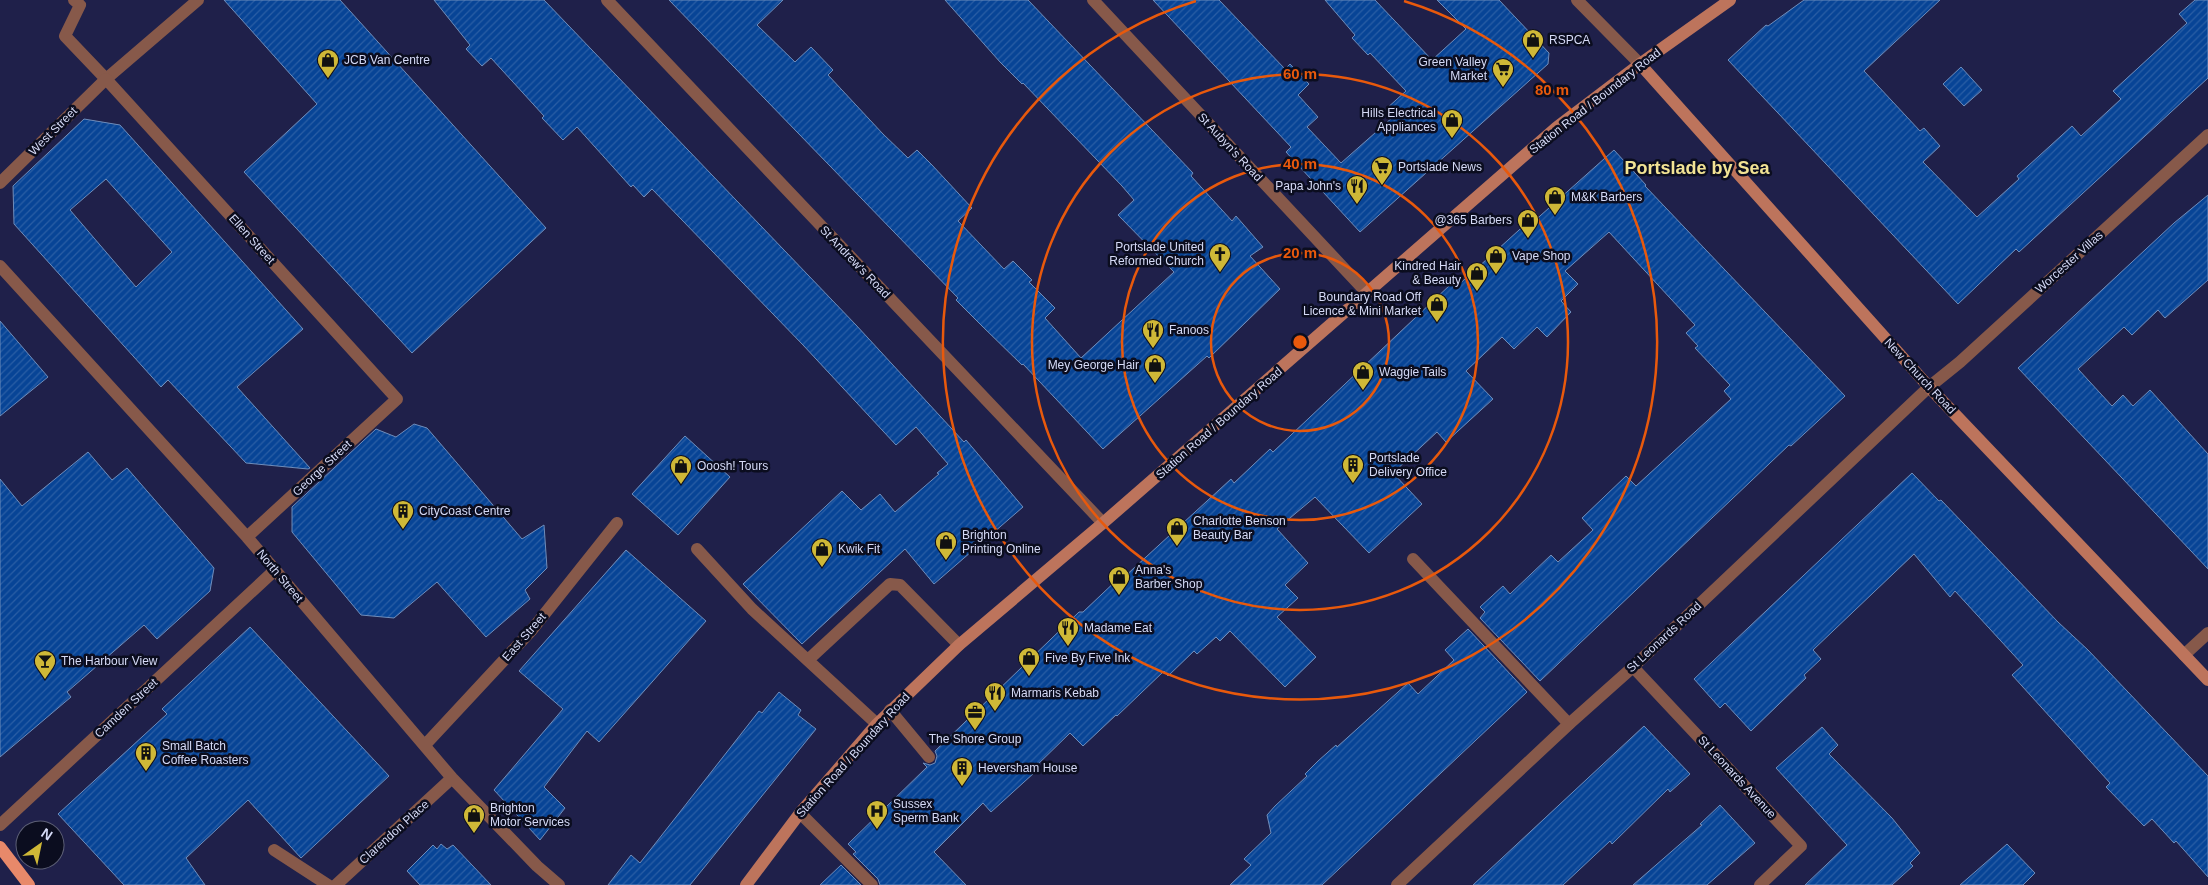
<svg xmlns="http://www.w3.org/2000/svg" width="2208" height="885" viewBox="0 0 2208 885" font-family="Helvetica,sans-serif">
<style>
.building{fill:url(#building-hatch);stroke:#6f8dbb;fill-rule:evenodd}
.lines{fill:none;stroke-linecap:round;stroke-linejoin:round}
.service{stroke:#87594a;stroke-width:12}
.minor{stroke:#87594a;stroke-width:12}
.secondary{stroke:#bd745c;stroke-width:12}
.primary{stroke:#e8896a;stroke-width:12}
.ring{fill:none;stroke:#e8590c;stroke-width:2.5}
.labels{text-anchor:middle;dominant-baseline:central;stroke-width:5;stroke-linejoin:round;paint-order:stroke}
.poi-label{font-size:12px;fill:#d5daf6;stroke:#0b0d1f;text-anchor:start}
.street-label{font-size:12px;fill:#d5daf6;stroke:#0b0d1f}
.district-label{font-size:18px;font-weight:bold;fill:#f2e394;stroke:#0b0d1f}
.centre{fill:#e8590c;stroke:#0b0d1f;stroke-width:2.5}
.ring-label{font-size:15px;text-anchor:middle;font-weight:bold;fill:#e8590c;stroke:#0b0d1f;stroke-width:5;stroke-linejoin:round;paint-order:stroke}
</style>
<defs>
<pattern id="building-hatch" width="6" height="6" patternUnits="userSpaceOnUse" patternTransform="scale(1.25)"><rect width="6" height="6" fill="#074496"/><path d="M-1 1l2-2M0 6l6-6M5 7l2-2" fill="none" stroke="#2a5ea5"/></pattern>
</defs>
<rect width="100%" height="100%" fill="#1f204a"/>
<path class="building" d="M 224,0 L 340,0 L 546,228 L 412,353 L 244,172 L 317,104 Z
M 434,0 L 544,0 L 856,325 L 964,442 L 966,440 L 1023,507 L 934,584 L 905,549 L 802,644 L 743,584 L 842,491 L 861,510 L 880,494 L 895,512 L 939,474 L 937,473 L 948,464 L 916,427 L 896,445 L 803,345 L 652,189 L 644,197 L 633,185 L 631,187 L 577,127 L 563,140 L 542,118 L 544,116 L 491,58 L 482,66 L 466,49 L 470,45 Z
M 669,0 L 783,0 L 757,25 L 795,62 L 811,47 L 833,70 L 828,75 L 883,134 L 908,158 L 917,150 L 932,165 L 972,208 L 958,221 L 1004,269 L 1013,261 L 1032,280 L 1029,282 L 1055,308 L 1045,318 L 1081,358 L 1174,272 L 1118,215 L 1134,200 L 1122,186 L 1023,83 L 1022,84 L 1000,62 L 945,0 L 1028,0 L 1193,173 L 1191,176 L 1232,221 L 1236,216 L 1263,247 L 1250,256 L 1280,289 L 1209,358 L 1207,356 L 1103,449 L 1023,364 L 1022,365 L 982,326 L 956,300 L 958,298 Z
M 1153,0 L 1219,0 L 1285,69 L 1290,64 L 1309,84 L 1298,95 L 1318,117 L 1307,127 L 1341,163 L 1393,117 L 1386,109 L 1406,91 L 1370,53 L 1368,55 L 1352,38 L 1355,35 L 1325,0 L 1375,0 L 1432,60 L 1466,29 L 1437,0 L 1499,0 L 1549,53 L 1548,64 L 1360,232 L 1286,152 L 1291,147 Z
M 1804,0 L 1940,0 L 1864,71 L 1920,131 L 1924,128 L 1940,146 L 1923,162 L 1977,217 L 2019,179 L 2017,176 L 2072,126 L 2081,136 L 2121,99 L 2113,91 L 2187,23 L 2179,14 L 2195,0 L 2208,0 L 2208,78 L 2019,252 L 2016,249 L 1958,304 L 1728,60 L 1766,25 L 1768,26 Z
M 1961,67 L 1982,90 L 1964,106 L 1943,84 Z
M 84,119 L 120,125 L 303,329 L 237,387 L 310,468 L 308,469 L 246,463 L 168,380 L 161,387 L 14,224 L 13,186 ZM 106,179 L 172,252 L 136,287 L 70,210 Z
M 1614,150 L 1646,185 L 1645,186 L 1845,396 L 1791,446 L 1789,445 L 1540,681 L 1480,618 L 1485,612 L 1480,607 L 1503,586 L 1510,594 L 1551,555 L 1558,562 L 1593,530 L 1582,518 L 1626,476 L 1636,486 L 1731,399 L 1724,391 L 1730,385 L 1695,348 L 1698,346 L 1686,333 L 1695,325 L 1609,232 L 1565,271 L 1578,284 L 1561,301 L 1571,312 L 1547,337 L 1537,327 L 1514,349 L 1502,337 L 1466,371 L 1493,399 L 1446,442 L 1437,432 L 1393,473 L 1422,504 L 1369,553 L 1315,497 L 1277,529 L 1308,563 L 1285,585 L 1298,598 L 1277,617 L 1316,657 L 1285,687 L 1230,631 L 1220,641 L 1216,637 L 1197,654 L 1194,651 L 1168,676 L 1164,671 L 1117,716 L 1116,715 L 1083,746 L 1070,733 L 1032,770 L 1034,773 L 991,812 L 983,803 L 934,852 L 966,885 L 880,885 L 878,879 L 853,854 L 856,852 L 848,844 L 927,767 L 923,763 L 930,765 L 935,763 L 937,756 L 935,751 L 1079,612 L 1083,612 L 1120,577 L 1122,579 L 1231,479 L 1234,483 L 1270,449 L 1273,452 L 1451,284 L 1455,288 L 1529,221 L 1531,224 Z
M 2208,195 L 2208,280 L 2165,318 L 2158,310 L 2132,335 L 2124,327 L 2078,369 L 2112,406 L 2123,395 L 2133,406 L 2150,390 L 2208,454 L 2208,569 L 2018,368 L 2174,223 Z
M 0,321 L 48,377 L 0,416 Z
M 414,424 L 427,428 L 522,539 L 544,525 L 547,568 L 525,590 L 530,599 L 486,637 L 437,582 L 394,618 L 361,615 L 292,532 L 292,507 L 376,429 L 396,437 Z
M 685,436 L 730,477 L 678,535 L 632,494 Z
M 88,452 L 112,480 L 127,468 L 214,568 L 210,591 L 157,639 L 144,625 L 67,692 L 71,697 L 0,757 L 0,479 L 22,506 Z
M 1912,473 L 1939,501 L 1941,500 L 2058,622 L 2088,650 L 2208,776 L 2208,877 L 2176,841 L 2174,843 L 2152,819 L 2144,826 L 2106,787 L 2110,783 L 2012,675 L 2023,665 L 1955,591 L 1950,597 L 1914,554 L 1813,650 L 1821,659 L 1804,675 L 1806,678 L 1751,731 L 1725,703 L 1720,708 L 1694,679 Z
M 626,550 L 706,621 L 599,742 L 587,731 L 544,787 L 565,808 L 540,840 L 494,790 L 563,709 L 519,671 Z
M 250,627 L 389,776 L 301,858 L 248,800 L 186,858 L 205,885 L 124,885 L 58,814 L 167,714 L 162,709 Z
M 1468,629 L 1527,692 L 1322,885 L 1230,885 L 1251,865 L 1244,859 L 1271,833 L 1267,815 L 1275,806 L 1307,776 L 1305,774 L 1318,761 L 1336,745 L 1337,747 L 1408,683 L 1418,694 L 1454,660 L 1445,650 Z
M 779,692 L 801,710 L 798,715 L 816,729 L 690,885 L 608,885 L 631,855 L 640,863 L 759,711 L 762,713 Z
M 1644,726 L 1690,774 L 1670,792 L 1668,789 L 1612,844 L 1610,841 L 1563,885 L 1473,885 Z
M 1822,727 L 1838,745 L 1829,754 L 1892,818 L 1920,853 L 1910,863 L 1913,866 L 1892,885 L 1805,885 L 1847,845 L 1776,768 Z
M 1720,805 L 1755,843 L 1707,885 L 1633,885 L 1702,825 L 1700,824 Z
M 441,844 L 447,849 L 453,845 L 491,885 L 420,885 L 407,871 L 433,845 L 437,849 Z
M 2007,844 L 2035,873 L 2023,885 L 1960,885 Z
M 841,865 L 861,885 L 820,885 Z"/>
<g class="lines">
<path class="service" d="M 74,0 L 80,5 L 65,36 L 106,79 L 198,0
M 697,549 L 752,609 L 877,724
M 1413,559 L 1569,724
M 808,660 L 890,584 L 900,585 L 959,645
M 890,710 L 929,757
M 800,813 L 872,885"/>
<path class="minor" d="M 607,0 L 1103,523
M 1093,0 L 1367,293
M 1577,0 L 1640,64
M 0,183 L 106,79 L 397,399 L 247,537
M 0,266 L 247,537 L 452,778 L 537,866 L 559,885
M 2184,655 L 2208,633
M 1633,667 L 1801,846 L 1760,885
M 425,745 L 531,631 L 617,523
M 0,825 L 275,570
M 274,850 L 328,885
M 336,885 L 452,778
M 1397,885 L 1569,724 L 1633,667 L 1929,387 L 1960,362 L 2208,135"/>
<path class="secondary" d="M 1640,64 L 1929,387 L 2208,680
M 746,885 L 800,813 L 877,724 L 959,645 L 1103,523 L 1557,127 L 1640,64 L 1730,0"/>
<path class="primary" d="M 0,847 L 29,885"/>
</g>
<g class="ring">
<circle cx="1300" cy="342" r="89"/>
<circle cx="1300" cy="342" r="178"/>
<circle cx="1300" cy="342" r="268"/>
<path d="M1404 1A357 357 0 1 1 1196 1"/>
</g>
<defs>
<g id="shop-pin" transform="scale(1.125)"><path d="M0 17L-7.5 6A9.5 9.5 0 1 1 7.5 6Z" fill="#cfb837" stroke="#0b0d1f"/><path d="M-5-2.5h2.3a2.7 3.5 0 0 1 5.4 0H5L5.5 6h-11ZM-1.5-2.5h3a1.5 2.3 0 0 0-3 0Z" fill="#111"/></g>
<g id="supermarket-pin" transform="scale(1.125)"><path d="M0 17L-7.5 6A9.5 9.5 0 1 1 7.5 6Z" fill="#cfb837" stroke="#0b0d1f"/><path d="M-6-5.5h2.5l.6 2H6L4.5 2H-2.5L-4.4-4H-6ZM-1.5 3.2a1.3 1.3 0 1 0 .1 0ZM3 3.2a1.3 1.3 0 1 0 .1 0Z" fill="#111"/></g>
<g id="restaurant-pin" transform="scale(1.125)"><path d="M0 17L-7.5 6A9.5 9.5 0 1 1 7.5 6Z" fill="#cfb837" stroke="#0b0d1f"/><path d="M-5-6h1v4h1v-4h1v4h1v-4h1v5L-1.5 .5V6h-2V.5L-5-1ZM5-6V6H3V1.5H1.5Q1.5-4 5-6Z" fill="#111"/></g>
<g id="church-pin" transform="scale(1.125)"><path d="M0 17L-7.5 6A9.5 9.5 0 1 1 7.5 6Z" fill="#cfb837" stroke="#0b0d1f"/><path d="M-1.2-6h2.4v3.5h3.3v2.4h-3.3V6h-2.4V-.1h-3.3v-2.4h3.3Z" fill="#111"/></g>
<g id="building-pin" transform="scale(1.125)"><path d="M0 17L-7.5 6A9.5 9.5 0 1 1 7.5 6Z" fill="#cfb837" stroke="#0b0d1f"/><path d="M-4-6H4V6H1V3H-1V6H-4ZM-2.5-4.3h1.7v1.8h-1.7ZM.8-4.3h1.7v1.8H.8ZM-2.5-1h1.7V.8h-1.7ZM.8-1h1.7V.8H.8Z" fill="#111"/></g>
<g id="bar-pin" transform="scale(1.125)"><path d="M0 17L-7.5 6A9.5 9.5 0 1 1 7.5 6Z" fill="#cfb837" stroke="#0b0d1f"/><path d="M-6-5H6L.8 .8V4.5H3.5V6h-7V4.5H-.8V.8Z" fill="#111"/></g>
<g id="office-pin" transform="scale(1.125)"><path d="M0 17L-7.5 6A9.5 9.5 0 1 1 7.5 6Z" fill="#cfb837" stroke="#0b0d1f"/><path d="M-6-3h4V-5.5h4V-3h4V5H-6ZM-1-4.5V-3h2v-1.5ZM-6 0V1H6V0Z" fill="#111"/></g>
<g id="hospital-pin" transform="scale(1.125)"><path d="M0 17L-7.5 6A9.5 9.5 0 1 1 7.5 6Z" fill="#cfb837" stroke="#0b0d1f"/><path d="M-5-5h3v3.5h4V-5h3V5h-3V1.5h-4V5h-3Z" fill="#111"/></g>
</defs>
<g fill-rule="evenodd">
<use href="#shop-pin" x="1533" y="40"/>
<use href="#shop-pin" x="328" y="60"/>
<use href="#supermarket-pin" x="1503" y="69"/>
<use href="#shop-pin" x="1452" y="120"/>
<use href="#supermarket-pin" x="1382" y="167"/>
<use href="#restaurant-pin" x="1357" y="186"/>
<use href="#shop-pin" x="1555" y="197"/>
<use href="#shop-pin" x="1528" y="220"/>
<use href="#church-pin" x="1220" y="254"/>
<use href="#shop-pin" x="1496" y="256"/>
<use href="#shop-pin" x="1477" y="273"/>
<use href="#shop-pin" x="1437" y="304"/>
<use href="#restaurant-pin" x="1153" y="330"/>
<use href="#shop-pin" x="1155" y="365"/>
<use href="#shop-pin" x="1363" y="372"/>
<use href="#building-pin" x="1353" y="465"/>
<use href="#shop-pin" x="681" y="466"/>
<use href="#building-pin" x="403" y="511"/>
<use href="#shop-pin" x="1177" y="528"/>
<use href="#shop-pin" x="946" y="542"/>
<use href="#shop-pin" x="822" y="549"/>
<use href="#shop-pin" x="1119" y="577"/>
<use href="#restaurant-pin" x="1068" y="628"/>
<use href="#shop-pin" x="1029" y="658"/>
<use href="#bar-pin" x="45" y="661"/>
<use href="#restaurant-pin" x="995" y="693"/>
<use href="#office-pin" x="975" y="712"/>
<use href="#building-pin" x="146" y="753"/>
<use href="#building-pin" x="962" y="768"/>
<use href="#hospital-pin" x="877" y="811"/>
<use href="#shop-pin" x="474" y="815"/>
</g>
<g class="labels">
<g class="poi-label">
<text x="1549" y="40">RSPCA</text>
<text x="344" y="60">JCB Van Centre</text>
<text x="1487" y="62" text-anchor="end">Green Valley<tspan x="1487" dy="14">Market</tspan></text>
<text x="1436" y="113" text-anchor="end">Hills Electrical<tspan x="1436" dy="14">Appliances</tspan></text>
<text x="1398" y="167">Portslade News</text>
<text x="1341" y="186" text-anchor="end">Papa John's</text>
<text x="1571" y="197">M&amp;K Barbers</text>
<text x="1512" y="220" text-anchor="end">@365 Barbers</text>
<text x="1204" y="247" text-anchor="end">Portslade United<tspan x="1204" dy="14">Reformed Church</tspan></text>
<text x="1512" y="256">Vape Shop</text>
<text x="1461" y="266" text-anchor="end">Kindred Hair<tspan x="1461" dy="14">&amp; Beauty</tspan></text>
<text x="1421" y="297" text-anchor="end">Boundary Road Off<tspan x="1421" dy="14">Licence &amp; Mini Market</tspan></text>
<text x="1169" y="330">Fanoos</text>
<text x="1139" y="365" text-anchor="end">Mey George Hair</text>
<text x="1379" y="372">Waggie Tails</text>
<text x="1369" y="458">Portslade<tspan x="1369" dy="14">Delivery Office</tspan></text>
<text x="697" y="466">Ooosh! Tours</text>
<text x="419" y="511">CityCoast Centre</text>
<text x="1193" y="521">Charlotte Benson<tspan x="1193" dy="14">Beauty Bar</tspan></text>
<text x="962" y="535">Brighton<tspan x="962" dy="14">Printing Online</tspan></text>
<text x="838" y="549">Kwik Fit</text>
<text x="1135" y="570">Anna's<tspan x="1135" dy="14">Barber Shop</tspan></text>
<text x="1084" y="628">Madame Eat</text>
<text x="1045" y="658">Five By Five Ink</text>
<text x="61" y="661">The Harbour View</text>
<text x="1011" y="693">Marmaris Kebab</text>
<text x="975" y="739" text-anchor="middle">The Shore Group</text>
<text x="162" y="746">Small Batch<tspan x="162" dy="14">Coffee Roasters</tspan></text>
<text x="978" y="768">Heversham House</text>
<text x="893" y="804">Sussex<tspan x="893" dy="14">Sperm Bank</tspan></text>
<text x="490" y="808">Brighton<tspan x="490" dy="14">Motor Services</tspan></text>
</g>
<g class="street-label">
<text transform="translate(1595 101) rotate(-38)">Station Road / Boundary Road</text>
<text transform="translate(53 131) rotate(-45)">West Street</text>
<text transform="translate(1230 147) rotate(47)">St Aubyn's Road</text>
<text transform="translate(252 239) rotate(48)">Ellen Street</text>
<text transform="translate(855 262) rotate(46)">St Andrew's Road</text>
<text transform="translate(2069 262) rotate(-42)">Worcester Villas</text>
<text transform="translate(1920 376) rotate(47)">New Church Road</text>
<text transform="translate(1219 423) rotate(-41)">Station Road / Boundary Road</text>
<text transform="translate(322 468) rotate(-43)">George Street</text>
<text transform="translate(280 576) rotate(50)">North Street</text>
<text transform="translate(524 637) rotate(-49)">East Street</text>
<text transform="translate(1664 637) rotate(-43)">St Leonards Road</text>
<text transform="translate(126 708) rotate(-43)">Camden Street</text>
<text transform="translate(853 755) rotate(-48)">Station Road / Boundary Road</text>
<text transform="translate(1737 777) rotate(47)">St Leonards Avenue</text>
<text transform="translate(394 832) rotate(-42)">Clarendon Place</text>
</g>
<g class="district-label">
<text x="1697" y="168">Portslade by Sea</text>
</g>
</g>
<circle cx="1300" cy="342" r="8" class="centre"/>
<g class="ring-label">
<text x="1300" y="79">60 m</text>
<text x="1552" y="95">80 m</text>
<text x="1300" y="169">40 m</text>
<text x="1300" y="258">20 m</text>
</g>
<g transform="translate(40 845) rotate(33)"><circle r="24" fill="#0b0d1f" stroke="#5c5f75"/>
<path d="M0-4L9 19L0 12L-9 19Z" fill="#cfb837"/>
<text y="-8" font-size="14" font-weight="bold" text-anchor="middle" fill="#d5daf6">N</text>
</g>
</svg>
